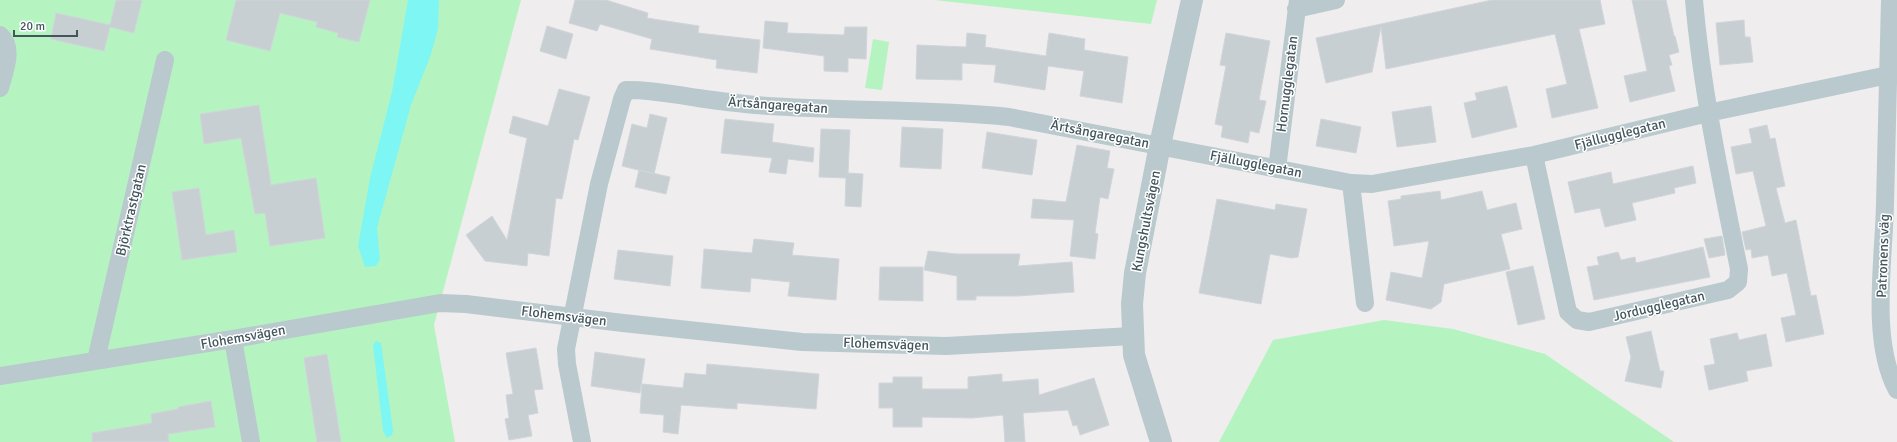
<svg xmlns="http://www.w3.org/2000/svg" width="1897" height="442" viewBox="0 0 1897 442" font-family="Signika,sans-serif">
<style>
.green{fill:#b5f4c0}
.water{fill:#7df6f4}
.building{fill:#c8cfd3;stroke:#d0d5da}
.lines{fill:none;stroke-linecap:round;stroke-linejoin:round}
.minor{stroke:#b9c9ce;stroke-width:18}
.tertiary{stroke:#b9c9ce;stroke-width:22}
.labels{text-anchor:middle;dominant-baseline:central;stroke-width:3;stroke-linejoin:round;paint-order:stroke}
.street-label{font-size:14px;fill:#43565d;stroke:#fff}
</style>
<rect width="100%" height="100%" fill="#f0edee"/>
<path class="green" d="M 0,0 L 521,0 L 434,325 L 455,442 L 0,442 Z
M 934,0 L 1157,0 L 1151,24 Z
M 873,39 L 889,42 L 882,90 L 865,88 Z
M 1384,320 L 1453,329 L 1545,354 L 1674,442 L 1219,442 L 1273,340 Z"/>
<path class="water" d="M 408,0 L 439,0 L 438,29 L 430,57 L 411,105 L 377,228 L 380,259 L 376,266 L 365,267 L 358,246 L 370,178 L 392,92 Z
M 376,341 L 381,343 L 393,430 L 392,435 L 387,438 L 383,431 L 373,345 Z"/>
<path class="building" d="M 116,0 L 142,0 L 134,33 L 110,27 L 104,51 L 51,39 L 56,13 L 110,25 Z
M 236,0 L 370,0 L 359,42 L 337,37 L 338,33 L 316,27 L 317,22 L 280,13 L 270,51 L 226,40 Z
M 575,0 L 606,0 L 648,13 L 647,18 L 699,26 L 698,33 L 760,40 L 757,73 L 716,68 L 717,60 L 650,49 L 652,39 L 600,24 L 597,31 L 569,23 Z
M 1492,0 L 1600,0 L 1605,24 L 1579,29 L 1598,108 L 1552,118 L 1546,89 L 1567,84 L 1555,34 L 1386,69 L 1381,27 L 1372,72 L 1326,83 L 1316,38 Z
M 1632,0 L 1666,0 L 1674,36 L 1675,36 L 1679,52 L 1669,55 L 1672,65 L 1669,66 L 1675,91 L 1630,102 L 1624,76 L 1647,71 Z
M 1744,20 L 1745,37 L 1750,37 L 1753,62 L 1720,65 L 1716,23 Z
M 765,21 L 788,23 L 787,33 L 844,35 L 845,27 L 867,27 L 866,59 L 848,58 L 848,72 L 824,71 L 824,56 L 763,48 Z
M 547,26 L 573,34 L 566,59 L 540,51 Z
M 967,33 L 986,35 L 985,47 L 1046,56 L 1049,33 L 1085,39 L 1084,50 L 1128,57 L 1122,103 L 1080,96 L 1084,71 L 1048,66 L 1045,90 L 994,82 L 996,65 L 962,63 L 962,80 L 916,79 L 917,45 L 966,47 Z
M 1226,33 L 1270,41 L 1259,100 L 1266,101 L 1259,133 L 1250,131 L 1248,143 L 1221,137 L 1223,126 L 1215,124 L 1226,66 L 1220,65 Z
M 1507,86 L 1517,127 L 1472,138 L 1464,103 L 1477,100 L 1475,93 Z
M 559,89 L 590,97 L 578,140 L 574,139 L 562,199 L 556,198 L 549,256 L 528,253 L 527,266 L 485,261 L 466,235 L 492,216 L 507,240 L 527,138 L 509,133 L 513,116 L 548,126 Z
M 259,105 L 271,185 L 316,178 L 325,238 L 270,246 L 265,213 L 255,214 L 241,138 L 204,144 L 200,114 Z
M 1431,106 L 1436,142 L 1397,147 L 1392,112 Z
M 650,114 L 667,118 L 654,174 L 622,166 L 632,124 L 647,128 Z
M 725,119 L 774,124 L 772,142 L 814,148 L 813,162 L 788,159 L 786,174 L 769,172 L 772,158 L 721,153 Z
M 1321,119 L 1361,127 L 1356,153 L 1316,146 Z
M 1767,125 L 1770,139 L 1775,138 L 1785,186 L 1776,188 L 1785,223 L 1796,220 L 1811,296 L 1816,295 L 1824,334 L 1786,342 L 1781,318 L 1796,315 L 1787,273 L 1772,276 L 1768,255 L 1752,258 L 1751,249 L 1746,250 L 1742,232 L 1766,226 L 1753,171 L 1736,174 L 1731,147 L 1752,143 L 1749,129 Z
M 902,127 L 943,129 L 941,169 L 900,167 Z
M 821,129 L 850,130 L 848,173 L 863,174 L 861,207 L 845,206 L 846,178 L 819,177 Z
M 987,132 L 1037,140 L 1032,175 L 982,168 Z
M 1077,145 L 1110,151 L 1107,168 L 1114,169 L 1108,199 L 1100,197 L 1095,233 L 1098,234 L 1095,259 L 1070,256 L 1074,220 L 1031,218 L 1033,199 L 1066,202 Z
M 1693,166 L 1696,183 L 1674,188 L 1675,193 L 1632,203 L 1636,220 L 1605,227 L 1600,208 L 1575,213 L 1568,182 L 1611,172 L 1613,184 Z
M 639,170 L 670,177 L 666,194 L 635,187 Z
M 199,188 L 206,235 L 234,230 L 237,252 L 182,260 L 172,192 Z
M 1440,191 L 1441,200 L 1482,191 L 1487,210 L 1516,203 L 1522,229 L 1501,234 L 1510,269 L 1444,284 L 1441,302 L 1431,309 L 1386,300 L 1391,272 L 1422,278 L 1429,241 L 1394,246 L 1388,201 L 1401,199 L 1401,196 Z
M 1217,199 L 1275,210 L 1276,204 L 1307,209 L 1298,257 L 1291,258 L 1270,254 L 1261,304 L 1199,293 Z
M 1722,236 L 1725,255 L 1709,258 L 1704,239 Z
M 754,239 L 794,243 L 792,255 L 839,259 L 836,300 L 788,296 L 790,282 L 751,278 L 750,292 L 701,288 L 704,249 L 752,253 Z
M 1703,247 L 1710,277 L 1594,300 L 1587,267 L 1599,265 L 1597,257 L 1618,252 L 1621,260 L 1635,257 L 1636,263 Z
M 618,250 L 673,256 L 670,286 L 614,279 Z
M 928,251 L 957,254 L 1020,254 L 1018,266 L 1072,262 L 1074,292 L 1018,296 L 976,296 L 976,300 L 957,300 L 957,276 L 924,270 Z
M 1533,266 L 1545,319 L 1518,325 L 1506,272 Z
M 880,267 L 923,267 L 923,301 L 879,300 Z
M 1651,331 L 1660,371 L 1664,371 L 1661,388 L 1625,381 L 1631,357 L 1626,337 Z
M 1737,333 L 1739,340 L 1766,334 L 1772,366 L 1746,371 L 1748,381 L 1709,390 L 1704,366 L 1715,364 L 1710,339 Z
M 536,348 L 543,389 L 534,390 L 538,413 L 528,415 L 532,436 L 509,440 L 505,419 L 509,418 L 506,395 L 513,394 L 506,353 Z
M 595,352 L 645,359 L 640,393 L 591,386 Z
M 327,354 L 336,410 L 341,442 L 317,442 L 309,391 L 304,358 Z
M 707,364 L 819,374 L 816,409 L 737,403 L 737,409 L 681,405 L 678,434 L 663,432 L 664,415 L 640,413 L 642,384 L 683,388 L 685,373 L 706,375 Z
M 1002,374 L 1002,382 L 1038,379 L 1039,395 L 1094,378 L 1109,425 L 1080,435 L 1077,425 L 1073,426 L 1068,410 L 1023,413 L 1025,442 L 1005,442 L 1003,415 L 972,418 L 922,417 L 922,427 L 893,427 L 893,408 L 879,408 L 879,383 L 893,383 L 893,377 L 922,377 L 922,389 L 968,389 L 968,377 Z
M 211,401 L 215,427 L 168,434 L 169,442 L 92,442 L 92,433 L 152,423 L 151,414 L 178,409 L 178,407 Z"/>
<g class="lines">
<path class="minor" d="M 1890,0 C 1888,68 1887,136 1885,204 C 1884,260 1870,340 1897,390
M 1296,9 L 1336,0
M 0,35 C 15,48 4,72 0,88
M 1534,155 L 1568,312 L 1577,320 L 1589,322 L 1728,290 L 1738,282 L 1739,269 C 1721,180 1702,91 1694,0
M 1277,169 L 1298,0
M 1351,183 L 1365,303
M 233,339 L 251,442
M 96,360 L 165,60
M 0,376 L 233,339 L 440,303 L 466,304 L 623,323 L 802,342 L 946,346 L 1132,336
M 582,442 L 567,364 L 566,349 L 599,184 L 622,99 L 626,90 C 651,89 674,95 698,98 C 717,101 736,103 755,105 C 840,112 925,108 1009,117 L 1351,183 L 1372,184 L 1534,155 L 1708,113 L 1888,75"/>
<path class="tertiary" d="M 1161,442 L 1134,355 L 1132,304 L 1135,273 L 1160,145 L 1192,0"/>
</g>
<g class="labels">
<g class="street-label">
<text transform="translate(1287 84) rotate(-83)">Hornugglegatan</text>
<text transform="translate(778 105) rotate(4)">Ärtsångaregatan</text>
<text transform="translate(1100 134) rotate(11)">Ärtsångaregatan</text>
<text transform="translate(1620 134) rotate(-14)">Fjällugglegatan</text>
<text transform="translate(1256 164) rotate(11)">Fjällugglegatan</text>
<text transform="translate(131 210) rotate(-77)">Björktrastgatan</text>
<text transform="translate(1146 221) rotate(-79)">Kungshultsvägen</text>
<text transform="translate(1883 256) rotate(-88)">Patronens väg</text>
<text transform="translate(1659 306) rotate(-13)">Jordugglegatan</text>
<text transform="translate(564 316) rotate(7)">Flohemsvägen</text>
<text transform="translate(243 337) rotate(-10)">Flohemsvägen</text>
<text transform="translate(886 344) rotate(2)">Flohemsvägen</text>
</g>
</g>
<path d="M14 30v6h63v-6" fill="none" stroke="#43565d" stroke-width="2"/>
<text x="20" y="30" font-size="12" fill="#43565d" stroke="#ffffff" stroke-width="3" paint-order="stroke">20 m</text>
</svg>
